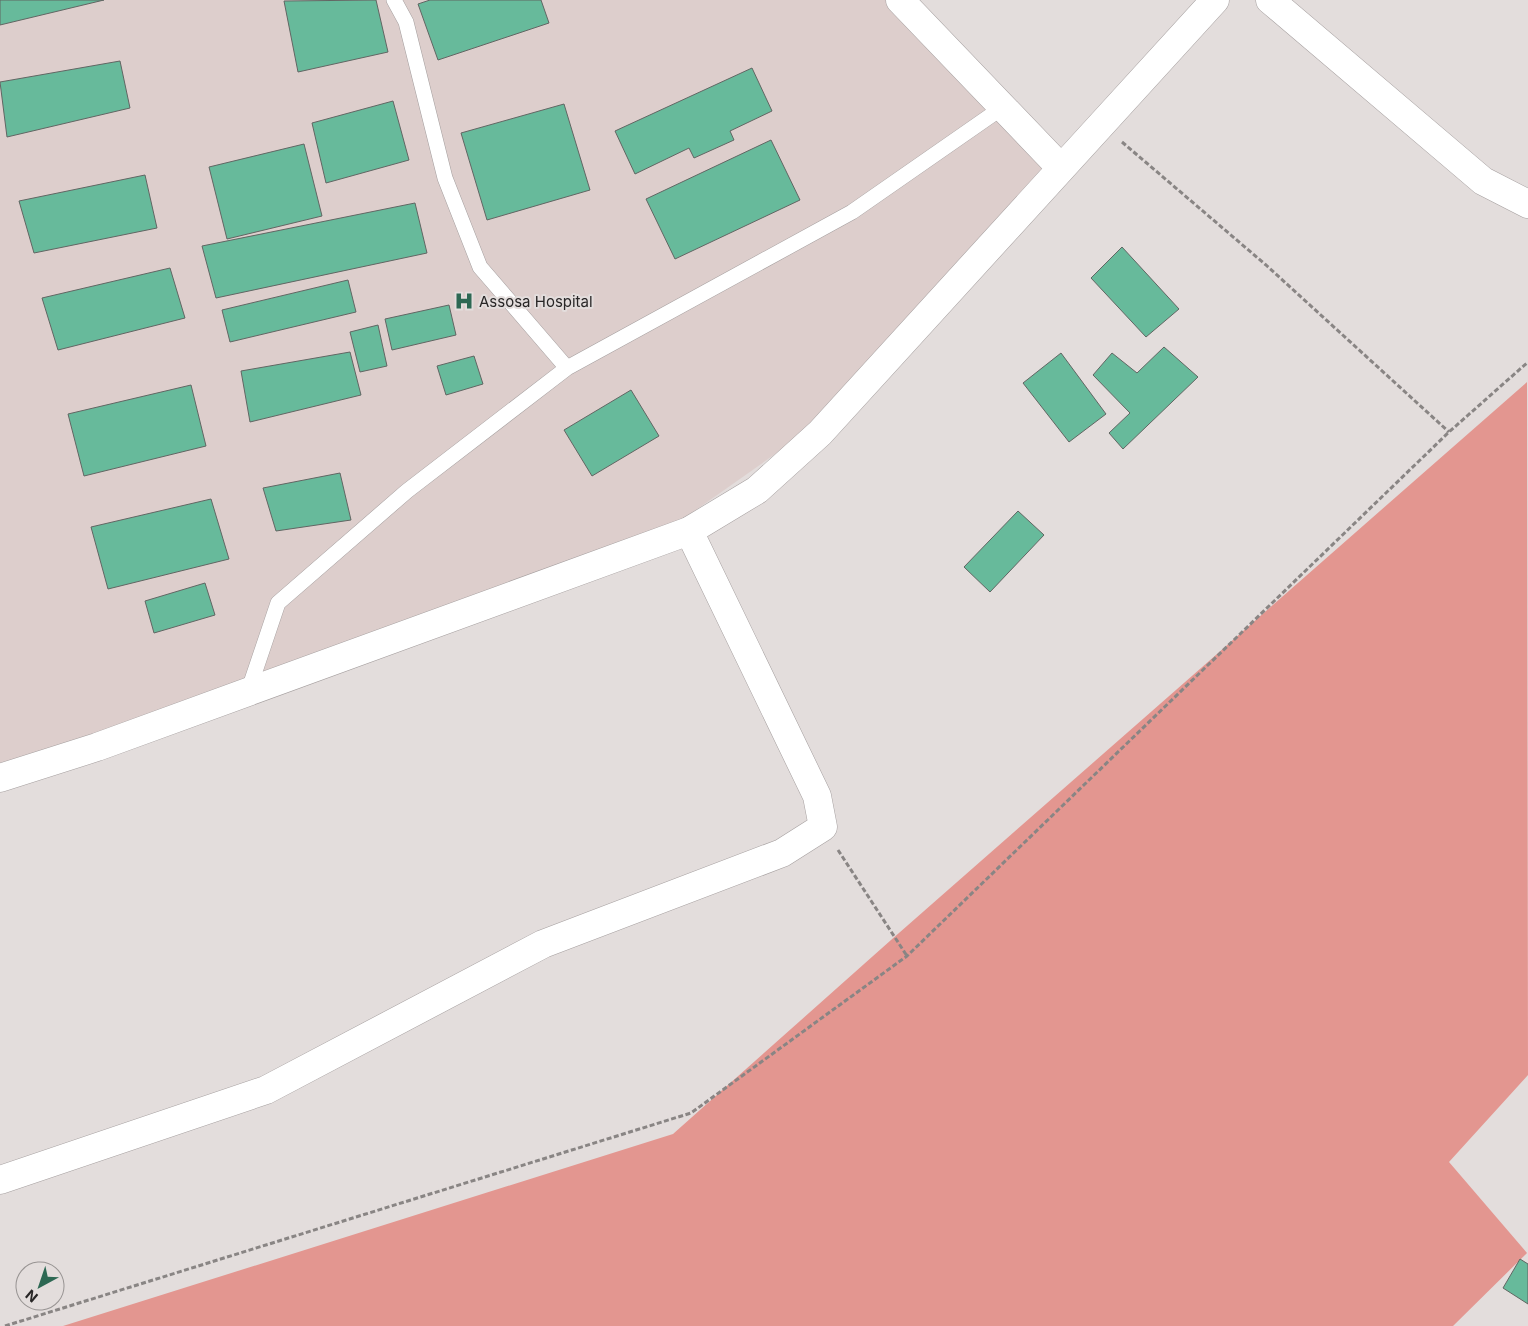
<svg xmlns="http://www.w3.org/2000/svg" width="1528" height="1326" viewBox="0 0 1528 1326" font-family="Inter,sans-serif">
<style>
.built{fill:#ddcecc}
.forest{fill:#e39690}
.building{fill:#67ba9b;stroke:#616663}
.lines{fill:none;stroke-linecap:round;stroke-linejoin:round}
.lane-casing{stroke:#a59f9f;stroke-width:16}
.street-casing{stroke:#a59f9f;stroke-width:29}
.secondary-casing{stroke:#a59f9f;stroke-width:29}
.path{stroke:#898584;stroke-width:3;stroke-dasharray:5 2.5;stroke-linecap:butt}
.lane{stroke:#fff;stroke-width:15}
.street{stroke:#fff;stroke-width:28}
.secondary{stroke:#fff;stroke-width:28}
.labels{text-anchor:middle;dominant-baseline:central;stroke-width:4;stroke-linejoin:round;paint-order:stroke}
.poi-label{font-size:15px;fill:#282626;stroke:#e3dddc;text-anchor:start}
</style>
<rect width="100%" height="100%" fill="#e3dddc"/>
<path class="built" d="M 0,0 L 890,0 L 1051,169 L 805,433 L 676,524 L 0,777 Z"/>
<path class="forest" d="M 1527,382 L 1528,1075 L 1449,1162 L 1527,1253 L 1453,1326 L 63,1326 L 673,1134 L 891,940 Z"/>
<path class="building" d="M 0,0 L 104,0 L 0,25 Z
M 376,0 L 388,52 L 298,72 L 284,1 Z
M 430,0 L 541,0 L 549,23 L 438,60 L 418,4 Z
M 120,61 L 130,108 L 7,137 L 0,82 Z
M 752,68 L 772,111 L 730,131 L 734,140 L 694,158 L 689,148 L 635,174 L 615,131 Z
M 393,101 L 409,160 L 326,183 L 312,123 Z
M 564,104 L 590,190 L 487,220 L 461,133 Z
M 771,140 L 800,200 L 675,259 L 646,199 Z
M 304,144 L 322,216 L 227,239 L 209,167 Z
M 145,175 L 157,228 L 34,253 L 19,201 Z
M 415,203 L 427,253 L 216,298 L 202,246 Z
M 1122,247 L 1179,309 L 1146,337 L 1091,278 Z
M 170,268 L 185,318 L 58,350 L 42,298 Z
M 348,280 L 356,312 L 230,342 L 222,310 Z
M 449,305 L 456,335 L 392,350 L 385,319 Z
M 378,325 L 387,366 L 360,372 L 350,332 Z
M 1164,347 L 1198,377 L 1123,449 L 1109,433 L 1130,413 L 1093,375 L 1112,353 L 1137,373 Z
M 350,352 L 361,395 L 250,422 L 241,371 Z
M 1061,353 L 1106,414 L 1069,442 L 1023,383 Z
M 474,356 L 483,384 L 446,395 L 437,366 Z
M 191,385 L 206,446 L 84,476 L 68,414 Z
M 631,390 L 659,436 L 592,476 L 564,430 Z
M 340,473 L 351,520 L 276,531 L 263,488 Z
M 211,499 L 229,559 L 108,589 L 91,527 Z
M 1018,511 L 1044,535 L 990,592 L 964,567 Z
M 205,583 L 215,615 L 154,633 L 145,601 Z
M 1520,1259 L 1528,1264 L 1528,1304 L 1503,1288 Z"/>
<g class="lines">
<g class="lane-casing">
<path id="lane" d="M 394,0 L 406,22 L 445,178 L 480,267 L 567,368
M 248,692 L 278,603 L 407,491 L 567,368 L 852,212 L 1003,107"/>
</g>
<g class="street-casing">
<path id="street" d="M 900,0 L 1061,168
M 1270,0 L 1483,181 L 1528,204
M 0,1180 L 266,1090 L 543,944 L 782,853 L 823,827 L 817,796 L 689,531"/>
</g>
<g class="secondary-casing">
<path id="secondary" d="M 0,778 L 97,747 L 689,531 L 757,490 L 820,433 L 1215,0"/>
</g>
<path class="path" d="M 1122,142 L 1266,265 L 1449,432
M 838,850 L 907,956
M 5,1326 L 691,1113 L 907,956 L 1449,432 L 1528,362"/>
<use href="#lane" class="lane"/>
<use href="#street" class="street"/>
<use href="#secondary" class="secondary"/>
</g>
<defs>
<g id="hospital-bare" transform="scale(1.5)"><path d="M-5-5h3v3.5h4V-5h3V5h-3V1.5h-4V5h-3Z" fill="#2d6853" stroke="#e3dddc" stroke-width="2.5" paint-order="stroke"/></g>
</defs>
<g fill-rule="evenodd">
<use href="#hospital-bare" x="464" y="301"/>
</g>
<g class="labels">
<g class="poi-label">
<text x="479" y="301">Assosa Hospital</text>
</g>
</g>
<g transform="translate(40 1286) rotate(220)"><circle r="24" fill="#e3dddc" stroke="#989493"/>
<path d="M0-4L9 19L0 12L-9 19Z" fill="#2d6853"/>
<text y="-8" font-size="14" font-weight="bold" text-anchor="middle" fill="#282626">N</text>
</g>
</svg>
